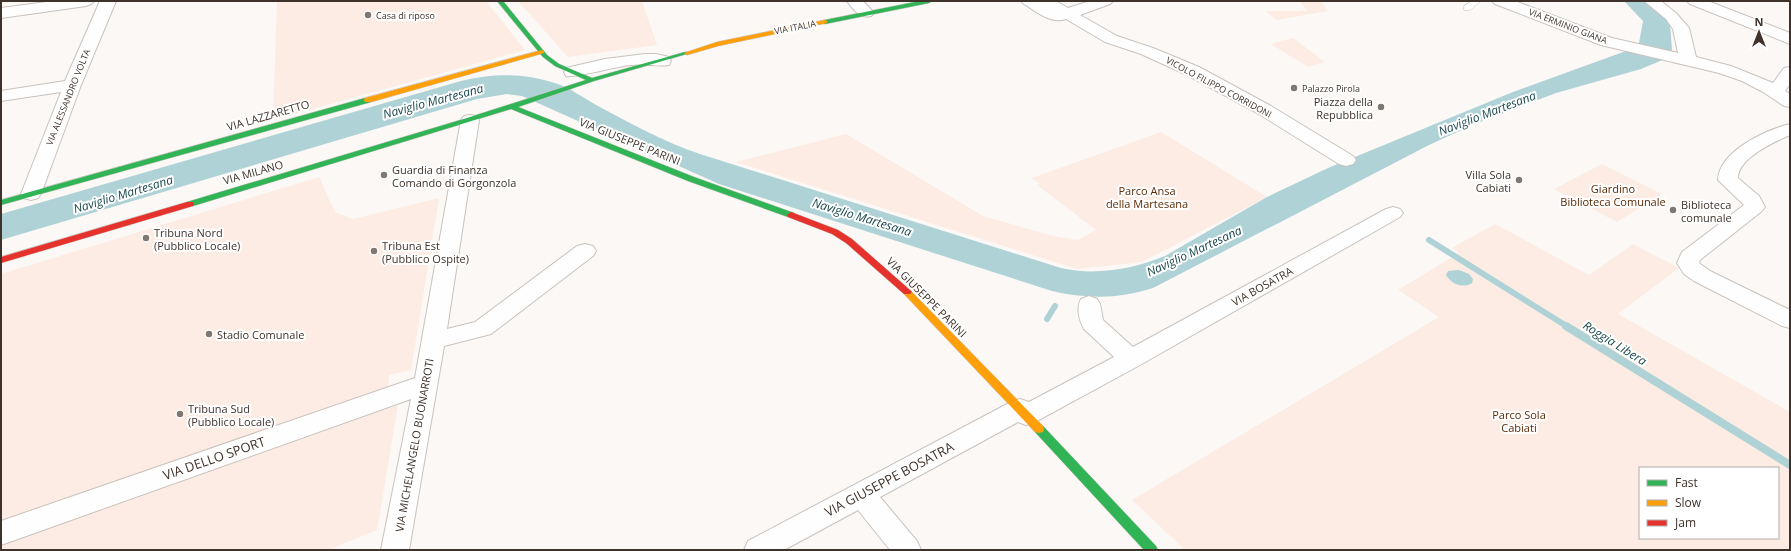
<svg xmlns="http://www.w3.org/2000/svg" width="1791" height="551" viewBox="0 0 1791 551" font-family="'Open Sans',sans-serif">
<style>
.green{fill:#fdece3;fill-rule:evenodd}
.water{fill:#afd2d6}
.lines{fill:none;stroke-linecap:round;stroke-linejoin:round}
.stream-far1{stroke:#afd2d6;stroke-width:6}
.stream{stroke:#afd2d6;stroke-width:8}
.lane-casing{stroke:#c9c2bd;stroke-width:1}
.street-casing{stroke:#c9c2bd;stroke-width:2}
.fast-casing{stroke:#c9c2bd;stroke-width:1}
.slow-casing{stroke:#c9c2bd;stroke-width:1}
.jam-casing{stroke:#c9c2bd;stroke-width:1}
.lane{fill:#fefefe;fill-rule:evenodd}
.street{fill:#fefefe;fill-rule:evenodd}
.fast{fill:#30b455;fill-rule:evenodd}
.slow{fill:#ff9f0a;fill-rule:evenodd}
.jam{fill:#e5322d;fill-rule:evenodd}
.poi-dot{fill:#817772;stroke:#fff;stroke-width:1.5}
.labels{text-anchor:middle;dominant-baseline:central;stroke-width:4;stroke-linejoin:round;paint-order:stroke}
.far-poi-label{font-size:9px;fill:#3f322b;stroke:#fff;text-anchor:start}
.far-street-label{font-size:9px;fill:#3f322b;stroke:#fff}
.poi-label{font-size:11px;fill:#3f322b;stroke:#fff;text-anchor:start}
.street-label{font-size:11px;fill:#3f322b;stroke:#fff}
.park-label{font-size:11px;fill:#5b2906;stroke:#fff}
.water-label{font-size:12px;font-style:italic;fill:#18484d;stroke:#fff}
.near-street-label{font-size:13px;fill:#3f322b;stroke:#fff}
</style>
<rect width="100%" height="100%" fill="#fbf8f6"/>
<path class="green" d="M 277,1 L 486,1 L 525,50 L 273,120 Z
M 518,1 L 642,1 L 657,45 L 568,57 Z
M 1300,1 L 1321,1 L 1328,11 L 1276,20 L 1266,11 L 1307,11 Z
M 1293,38 L 1325,62 L 1308,67 L 1271,44 Z
M 1161,132 L 1267,197 L 1142,262 L 1077,269 L 736,162 L 846,134 L 983,216 L 1053,236 L 1078,240 L 1096,230 L 1037,185 L 1040,184 L 1032,178 Z
M 1602,164 L 1662,194 L 1617,222 L 1554,189 Z
M 319,177 L 335,212 L 353,219 L 439,198 L 411,370 L 389,375 L 388,390 L 1,524 L 1,274 Z
M 1495,224 L 1589,275 L 1633,244 L 1679,268 L 1618,314 L 1790,412 L 1790,550 L 1185,550 L 1132,500 L 1439,317 L 1398,290 L 1459,253 L 1452,248 ZM 1640,468 L 1778,468 L 1778,538 L 1640,538 Z
M 398,405 L 377,530 L 328,550 L 1,550 L 1,544 Z"/>
<path class="water" d="M 1624,1 L 1647,1 L 1662,13 L 1670,24 L 1672,50 L 1665,59 L 1641,69 L 1556,93 L 1475,124 L 1429,145 L 1153,288 C 1120,299 1086,299 1052,291 L 719,184 L 522,96 L 507,94 L 477,99 L 1,240 L 1,214 L 461,81 C 493,73 524,73 555,83 C 570,88 584,98 598,106 C 632,124 664,142 700,154 L 1061,268 C 1095,276 1133,269 1165,256 L 1267,197 L 1328,168 L 1513,92 L 1626,51 L 1639,43 L 1643,21 Z
M 1459,270 L 1469,274 L 1473,279 L 1472,283 C 1463,289 1451,284 1446,275 L 1448,271 Z"/>
<g class="lines">
<path class="stream-far1" d="M 1429,240 L 1568,327
M 1047,319 L 1055,306"/>
<path class="stream" d="M 1566,326 L 1790,465"/>
<g class="lane-casing">
<path id="lane" d="M 1472,1 L 1481,1 L 1470,10 L 1464,10 L 1464,6 Z"/>
</g>
<g class="street-casing">
<path id="street" d="M 54,1 L 94,1 L 91,4 L 86,6 L 1,18 L 1,8 Z
M 100,1 L 116,1 L 81,85 L 41,194 L 38,198 L 31,200 L 24,198 L 21,194 L 61,92 L 1,101 L 1,91 L 65,81 Z
M 847,1 L 863,1 L 874,13 L 871,16 C 860,19 854,10 847,1 Z
M 1021,1 L 1056,1 L 1068,8 L 1090,1 L 1113,1 L 1110,4 L 1080,15 L 1117,36 L 1153,48 L 1199,67 L 1271,106 L 1353,156 L 1356,160 L 1353,164 L 1346,166 L 1339,164 L 1259,114 L 1187,75 L 1141,54 L 1105,42 L 1066,19 C 1050,24 1037,12 1024,4 Z
M 1492,1 L 1515,1 L 1612,38 L 1678,53 L 1673,29 L 1666,19 L 1644,1 L 1661,1 L 1676,13 L 1689,28 L 1696,57 L 1731,66 L 1773,83 L 1784,68 L 1790,67 L 1790,84 L 1785,91 L 1790,94 L 1790,107 L 1784,106 L 1763,92 L 1742,81 L 1719,73 L 1601,45 L 1495,4 Z
M 1687,1 L 1708,1 L 1790,33 L 1790,44 L 1690,4 Z
M 645,54 L 656,54 L 669,57 L 671,61 L 669,65 C 659,67 643,63 631,65 C 616,66 577,78 566,76 L 564,72 L 566,68 L 605,59 Z
M 470,115 L 476,116 L 479,120 L 447,329 L 475,322 L 577,246 L 585,244 L 593,246 L 596,251 L 593,256 L 491,334 L 444,346 L 409,550 L 381,550 L 411,399 L 1,545 L 1,521 L 415,378 L 461,120 L 464,116 Z
M 1790,124 L 1790,135 C 1774,142 1738,158 1738,178 L 1759,196 L 1765,207 L 1762,211 L 1700,260 L 1699,263 L 1710,271 L 1790,310 L 1790,328 L 1782,326 L 1694,281 L 1684,274 L 1677,263 L 1682,252 L 1744,205 L 1718,180 C 1719,151 1766,130 1790,124 Z
M 1393,207 L 1400,209 L 1403,213 L 1400,217 L 1140,365 L 1035,422 L 1026,425 L 1018,422 L 880,497 L 917,541 L 921,550 L 890,550 L 858,510 L 784,550 L 744,550 L 748,541 L 1011,402 L 1020,399 L 1029,402 L 1114,357 L 1084,329 C 1079,320 1076,307 1081,299 L 1089,296 L 1097,299 L 1100,304 L 1103,320 L 1133,347 L 1386,209 Z"/>
</g>
<g class="fast-casing">
<path id="fast" d="M 497,1 L 503,1 L 547,55 L 559,64 L 592,78 L 685,52 L 689,52 L 690,53 L 594,81 L 518,107 L 694,177 L 794,213 L 795,215 L 794,217 L 788,217 L 688,181 L 511,109 L 193,206 L 187,206 L 186,204 L 187,202 L 467,118 L 586,80 L 555,66 L 543,57 Z
M 920,1 L 932,1 L 929,3 L 825,24 L 822,22 L 825,20 Z
M 365,98 L 371,98 L 372,100 L 371,102 L 1,205 L 1,200 Z
M 1039,425 L 1043,426 L 1156,546 L 1158,550 L 1144,550 L 1035,432 L 1034,429 L 1035,426 Z"/>
</g>
<g class="slow-casing">
<path id="slow" d="M 825,20 L 827,21 L 827,23 L 718,46 L 687,55 L 684,53 L 717,42 Z
M 542,50 L 544,51 L 544,53 L 371,102 L 365,102 L 364,100 L 365,98 Z
M 907,289 L 910,290 L 1043,426 L 1044,429 L 1043,432 L 1039,433 L 1035,432 L 904,294 L 902,292 L 904,290 Z"/>
</g>
<g class="jam-casing">
<path id="jam" d="M 187,202 L 193,202 L 194,204 L 193,206 L 1,263 L 1,257 Z
M 791,212 L 838,230 L 852,239 L 910,290 L 912,292 L 910,294 L 904,294 L 846,243 L 832,234 L 788,217 L 787,215 Z"/>
</g>
<use href="#lane" class="lane"/>
<use href="#street" class="street"/>
<use href="#fast" class="fast"/>
<use href="#slow" class="slow"/>
<use href="#jam" class="jam"/>
</g>
<g class="poi-dot">
<circle cx="368" cy="15" r="4"/>
<circle cx="1294" cy="88" r="4"/>
<circle cx="1381" cy="107" r="4"/>
<circle cx="384" cy="175" r="4"/>
<circle cx="1519" cy="180" r="4"/>
<circle cx="1673" cy="210" r="4"/>
<circle cx="146" cy="238" r="4"/>
<circle cx="374" cy="251" r="4"/>
<circle cx="209" cy="334" r="4"/>
<circle cx="180" cy="414" r="4"/>
</g>
<g class="labels">
<g class="far-poi-label">
<text x="376" y="15">Casa di riposo</text>
<text x="1302" y="88">Palazzo Pirola</text>
</g>
<g class="far-street-label">
<text transform="translate(1568 26) rotate(21)">VIA ERMINIO GIANA</text>
<text transform="translate(795 27) rotate(-11)">VIA ITALIA</text>
<text transform="translate(1219 87) rotate(28)">VICOLO FILIPPO CORRIDONI</text>
<text transform="translate(68 97) rotate(-68)">VIA ALESSANDRO VOLTA</text>
</g>
<g class="poi-label">
<text x="1373" y="101" text-anchor="end">Piazza della<tspan x="1373" dy="13">Repubblica</tspan></text>
<text x="392" y="169">Guardia di Finanza<tspan x="392" dy="13">Comando di Gorgonzola</tspan></text>
<text x="1511" y="174" text-anchor="end">Villa Sola<tspan x="1511" dy="13">Cabiati</tspan></text>
<text x="1681" y="204">Biblioteca<tspan x="1681" dy="13">comunale</tspan></text>
<text x="154" y="232">Tribuna Nord<tspan x="154" dy="13">(Pubblico Locale)</tspan></text>
<text x="382" y="245">Tribuna Est<tspan x="382" dy="13">(Pubblico Ospite)</tspan></text>
<text x="217" y="334">Stadio Comunale</text>
<text x="188" y="408">Tribuna Sud<tspan x="188" dy="13">(Pubblico Locale)</tspan></text>
</g>
<g class="street-label">
<text transform="translate(268 115) rotate(-16)">VIA LAZZARETTO</text>
<text transform="translate(630 141) rotate(22)">VIA GIUSEPPE PARINI</text>
<text transform="translate(253 172) rotate(-16)">VIA MILANO</text>
<text transform="translate(1262 286) rotate(-29)">VIA BOSATRA</text>
<text transform="translate(927 297) rotate(45)">VIA GIUSEPPE PARINI</text>
<text transform="translate(414 445) rotate(-80)">VIA MICHELANGELO BUONARROTI</text>
</g>
<g class="park-label">
<text x="1613" y="188">Giardino<tspan x="1613" dy="13">Biblioteca Comunale</tspan></text>
<text x="1147" y="190">Parco Ansa<tspan x="1147" dy="13">della Martesana</tspan></text>
<text x="1519" y="414">Parco Sola<tspan x="1519" dy="13">Cabiati</tspan></text>
</g>
<g class="water-label">
<text transform="translate(433 101) rotate(-15)">Naviglio Martesana</text>
<text transform="translate(1487 113) rotate(-21)">Naviglio Martesana</text>
<text transform="translate(123 194) rotate(-17)">Naviglio Martesana</text>
<text transform="translate(862 217) rotate(17)">Naviglio Martesana</text>
<text transform="translate(1194 251) rotate(-25)">Naviglio Martesana</text>
<text transform="translate(1615 343) rotate(32)">Roggia Libera</text>
</g>
<g class="near-street-label">
<text transform="translate(214 458) rotate(-19)">VIA DELLO SPORT</text>
<text transform="translate(889 479) rotate(-28)">VIA GIUSEPPE BOSATRA</text>
</g>
</g>
<rect width="1791" height="551" fill="none" stroke="#3f322b" stroke-width="4"/>
<rect x="1639" y="467" width="140" height="72" fill="#ffffff" stroke="#b2adaa"/>
<rect x="1647" y="480" width="20" height="6" fill="#30b455" stroke="#b2adaa"/>
<text x="1675" y="487" font-size="12" fill="#3f322b">Fast</text>
<rect x="1647" y="500" width="20" height="6" fill="#ff9f0a" stroke="#b2adaa"/>
<text x="1675" y="507" font-size="12" fill="#3f322b">Slow</text>
<rect x="1647" y="520" width="20" height="6" fill="#e5322d" stroke="#b2adaa"/>
<text x="1675" y="527" font-size="12" fill="#3f322b">Jam</text>
<g transform="translate(1759 32)" stroke="#ffffff" stroke-width="3" paint-order="stroke">
<path d="M0-3L7 15L0 10L-7 15Z" fill="#3f322b"/>
<text y="-6" font-size="11" font-weight="bold" text-anchor="middle" fill="#3f322b">N</text>
</g>
</svg>
